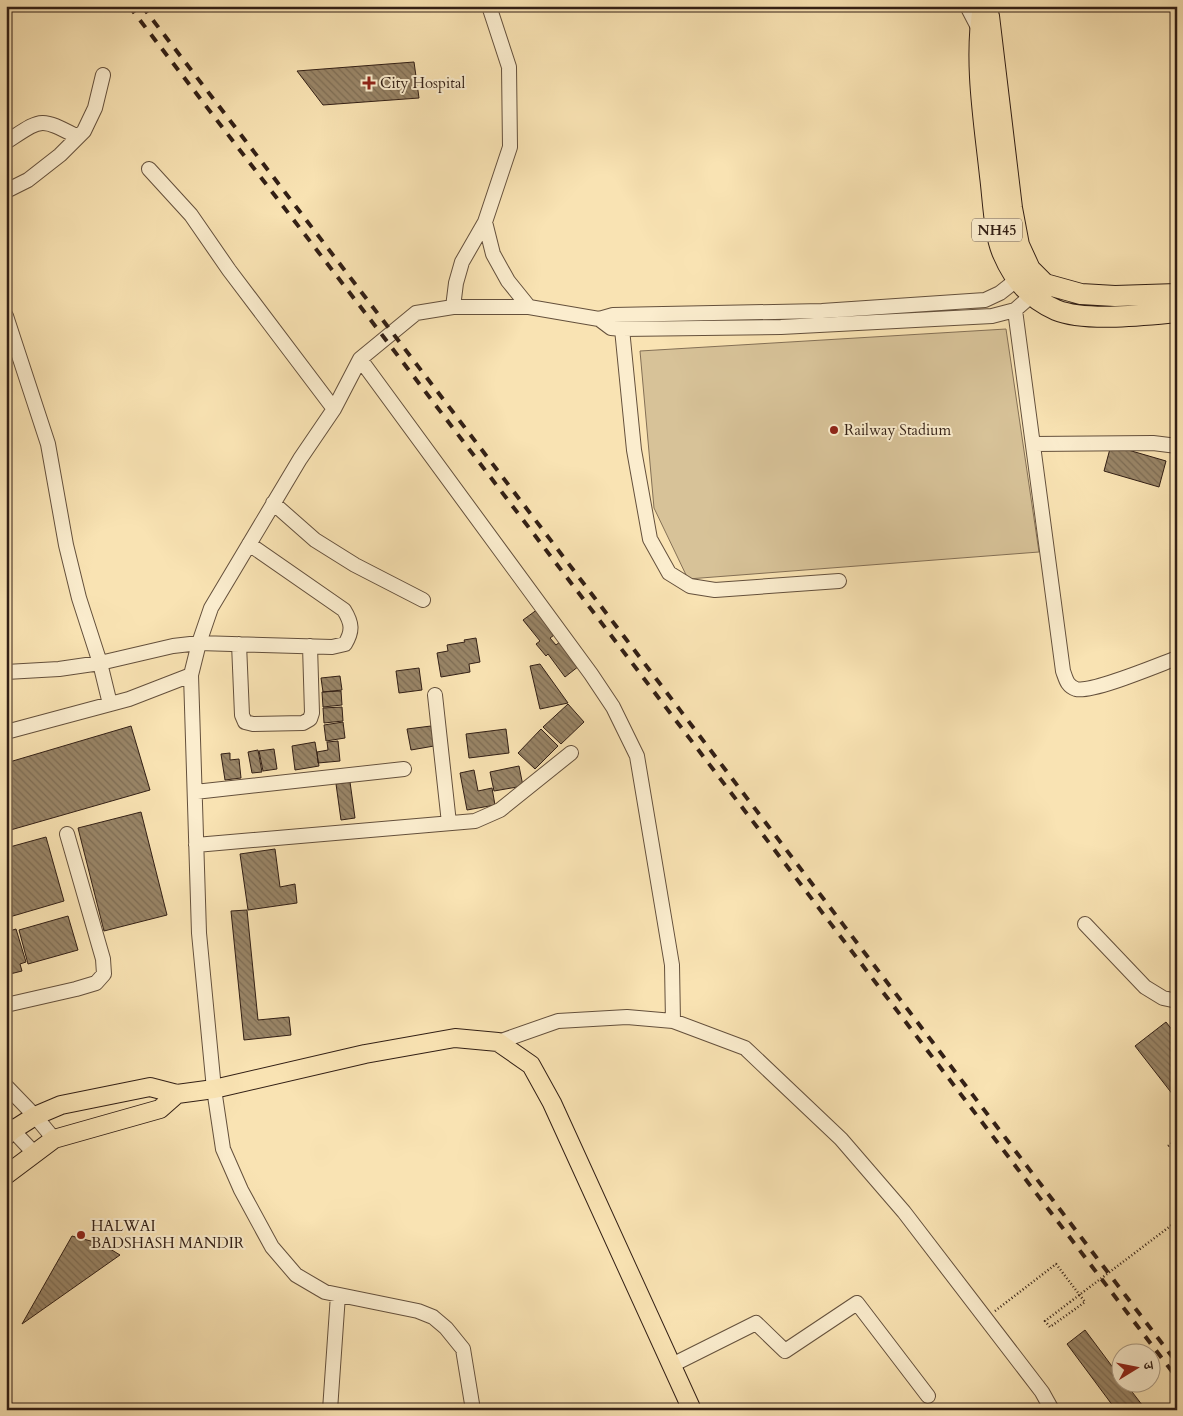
<svg xmlns="http://www.w3.org/2000/svg" width="1183" height="1416" viewBox="0 0 1183 1416" font-family="Cardo,'Noto Serif Devanagari',serif">
<style>
.garden{fill:#d7c298;stroke:#847056}
.building{fill:url(#building-back-hatch);stroke:#321f15}
.lines{fill:none;stroke-linecap:round;stroke-linejoin:round}
.minor-casing{stroke:#64503c;stroke-width:16}
.major-casing{stroke:#321f15;stroke-width:20}
.highway-casing{stroke:#321f15;stroke-width:22}
.path{stroke:#321f15;stroke-width:2.5;stroke-dasharray:1 2.5;stroke-linecap:butt}
.minor{stroke:#fbedce;stroke-width:14}
.major{stroke:#f9e3b3;stroke-width:18}
.highway{stroke:#f9e3b3;stroke-width:20}
.rail{stroke:#321f15;stroke-width:4;stroke-dasharray:9 9;stroke-linecap:butt}
.path-bridge{stroke:#321f15;stroke-width:2.5;stroke-dasharray:1 2.5;stroke-linecap:butt}
.poi-dot{fill:#8f2418;stroke:#fbedce;stroke-width:2}
.labels{text-anchor:middle;dominant-baseline:central;stroke-width:4;stroke-linejoin:round;paint-order:stroke}
.shield{fill:#fbedce;stroke:#6e5d4c;stroke-width:1}
.shield-label{font-size:14px;font-weight:bold;fill:#321f15}
.poi-label{font-size:15px;fill:#321f15;stroke:#fbedce;text-anchor:start}
</style>
<defs>
<pattern id="building-back-hatch" width="6" height="6" patternUnits="userSpaceOnUse" patternTransform="scale(1.25)"><rect width="6" height="6" fill="#998567"/><path d="M-1 5l2 2M0 0l6 6M5-1l2 2" fill="none" stroke="#7d6c54"/></pattern>
</defs>
<rect width="100%" height="100%" fill="#f9e3b3"/>
<filter id="stains"><feTurbulence type="fractalNoise" baseFrequency=".004" numOctaves="4"/><feColorMatrix values="0 0 0 0 .2 0 0 0 0 .09 0 0 0 0 .02 0 0 0 .5 -.17"/></filter>
<radialGradient id="worn" r=".72"><stop offset=".6" stop-color="#630" stop-opacity="0"/><stop offset="1" stop-color="#630" stop-opacity=".3"/></radialGradient>
<path class="garden" d="M 1006,329 L 1039,552 L 688,579 L 654,508 L 640,351 Z"/>
<path class="building" d="M 414,62 L 419,98 L 323,105 L 297,71 Z
M 1111,445 L 1166,461 L 1159,487 L 1104,471 Z
M 538,609 L 557,633 L 550,638 L 556,645 L 561,641 L 579,666 L 565,677 L 548,654 L 546,656 L 536,644 L 540,641 L 523,620 Z
M 476,638 L 480,662 L 469,664 L 470,672 L 441,677 L 437,653 L 448,651 L 447,645 L 465,642 L 464,640 Z
M 540,664 L 568,703 L 540,709 L 530,666 Z
M 419,668 L 422,690 L 399,693 L 396,671 Z
M 340,676 L 342,690 L 323,692 L 321,678 Z
M 341,691 L 342,705 L 323,707 L 322,692 Z
M 568,704 L 584,722 L 561,744 L 543,727 Z
M 342,707 L 343,721 L 324,723 L 323,708 Z
M 343,722 L 345,738 L 326,741 L 324,725 Z
M 131,726 L 150,790 L 7,831 L 6,763 Z
M 431,726 L 434,746 L 411,750 L 407,729 Z
M 506,729 L 509,753 L 469,758 L 466,734 Z
M 541,729 L 558,746 L 535,769 L 518,753 Z
M 338,741 L 340,761 L 318,763 L 317,752 L 328,750 L 327,742 Z
M 315,742 L 319,766 L 295,770 L 292,746 Z
M 274,749 L 277,769 L 263,771 L 259,751 Z
M 258,750 L 262,772 L 252,773 L 248,752 Z
M 230,753 L 230,760 L 239,759 L 241,778 L 225,780 L 221,754 Z
M 519,766 L 523,786 L 494,791 L 490,772 Z
M 474,770 L 478,791 L 492,788 L 495,805 L 467,810 L 460,773 Z
M 350,782 L 355,818 L 341,820 L 336,784 Z
M 141,812 L 167,915 L 104,931 L 78,828 Z
M 46,837 L 64,901 L 6,918 L 6,848 Z
M 275,849 L 280,887 L 295,884 L 297,903 L 248,910 L 240,854 Z
M 247,910 L 258,1020 L 289,1017 L 291,1035 L 244,1040 L 231,911 Z
M 68,916 L 78,950 L 28,964 L 19,930 Z
M 16,929 L 26,962 L 20,964 L 22,971 L 6,975 L 6,932 Z
M 1166,1022 L 1177,1036 L 1177,1100 L 1135,1046 Z
M 72,1236 L 102,1244 L 120,1255 L 22,1324 Z
M 1085,1330 L 1120,1377 L 1120,1384 L 1126,1384 L 1146,1410 L 1116,1410 L 1067,1344 Z"/>
<g class="lines">
<g class="minor-casing">
<path id="minor" d="M 967,6 L 979,29 L 982,31
M 6,142 C 43,118 39,117 78,137
M 149,169 L 191,215 L 229,270 L 334,409
M 6,191 L 28,180 L 60,155 L 84,131 L 95,108 L 103,75
M 485,222 L 493,254 L 508,281 L 529,307
M 453,307 L 456,283 L 462,262 L 485,222 L 510,147 L 509,67 L 489,6
M 1015,310 L 1063,671 C 1066,679 1067,686 1076,689 C 1092,693 1158,665 1177,658
M 6,316 L 48,444 L 66,545 L 79,598 L 100,663 L 110,704
M 599,319 L 611,328 L 622,329 L 781,327 L 992,316 L 1015,310 L 1039,289
M 622,329 L 634,450 L 650,539 L 669,573 L 690,586 L 715,590 L 839,581
M 360,359 L 591,674 L 613,707 L 637,756 L 672,965 L 673,1021
M 1033,444 L 1153,443 L 1177,446
M 273,503 L 315,540 L 355,565 L 423,600
M 239,644 L 242,715 L 245,722 L 253,724 L 303,723 L 310,719 L 312,713 L 310,646
M 6,672 L 59,669 L 100,663 L 173,646 L 199,643 L 332,647 L 345,644 C 353,631 352,623 344,610 L 249,544
M 435,695 L 449,823
M 6,732 L 129,699 L 191,675
M 195,792 L 404,769
M 196,845 L 475,821 L 500,810 L 571,753
M 1085,924 L 1145,987 L 1163,998 L 1177,1001
M 6,1005 L 76,989 L 96,983 L 104,974 L 103,959 L 67,834
M 498,1042 L 558,1021 L 627,1017 L 673,1021 L 745,1048 L 841,1139 L 904,1212 L 1042,1392 L 1052,1410
M 6,1086 L 35,1116 L 54,1139
M 6,1123 L 34,1153
M 672,1365 L 756,1323 L 785,1351 L 857,1303 L 928,1396
M 330,1410 L 338,1295
M 473,1410 L 463,1349 L 446,1328 L 433,1317 L 418,1311 L 325,1292 L 296,1275 L 272,1247 L 241,1190 L 223,1149 L 214,1089 L 199,933 L 191,675 L 199,643 L 211,608 L 300,459 L 334,409 L 360,359 L 416,313 L 453,307 L 529,307 L 599,319 L 613,315 L 822,311 L 985,300 L 1000,293 L 1024,274"/>
</g>
<g class="major-casing">
<path id="major" d="M 6,1136 L 13,1130 L 35,1116 L 61,1105 L 150,1087 L 177,1094 L 214,1089 L 365,1054 L 455,1038 L 498,1042 L 531,1065 L 552,1103 L 692,1410
M 6,1175 L 54,1139 L 160,1109 L 177,1094"/>
</g>
<g class="highway-casing">
<path id="highway" d="M 983,6 C 974,62 984,120 990,176 C 993,198 994,235 1003,254 C 1014,280 1030,299 1056,310 C 1085,322 1145,315 1177,312
M 989,16 L 1012,208 L 1019,245 L 1030,269 L 1045,284 L 1081,294 L 1115,296 L 1177,294"/>
</g>
<path class="path" d="M 1168,1146 L 1177,1140
M 995,1311 L 1056,1264 L 1085,1302 L 1050,1327 L 1045,1321 L 1070,1302"/>
<use href="#minor" class="minor"/>
<use href="#major" class="major"/>
<use href="#highway" class="highway"/>
<path class="rail" d="M 129,6 L 376,327 L 1177,1378
M 142,6 C 489,457 832,911 1177,1363"/>
<path class="path-bridge" d="M 1070,1302 L 1177,1221"/>
</g>
<g class="poi-dot">
<path d="M366.5 75.5h5v5h5v5h-5v5h-5v-5h-5v-5h5z"/>
<circle cx="834" cy="430" r="5"/>
<circle cx="81" cy="1235" r="5"/>
</g>
<g class="labels">
<rect class="shield" x="972" y="218.5" width="50" height="23" rx="4"/>
<g class="shield-label">
<text x="997" y="230">NH45</text>
</g>
<g class="poi-label">
<text x="380" y="83">City Hospital</text>
<text x="844" y="430">Railway Stadium</text>
<text x="91" y="1226">HALWAI<tspan x="91" dy="17">BADSHASH MANDIR</tspan></text>
</g>
</g>
<rect width="1183" height="1416" fill="none" stroke="#f9e3b3" stroke-width="25"/>
<rect x="8" y="8" width="1168" height="1401" fill="none" stroke="#321f15" stroke-width="2.5"/>
<rect x="12" y="12" width="1158" height="1391" fill="none" stroke="#321f15"/>
<g transform="translate(1136 1368) rotate(80)"><circle r="24" fill="#fbedce" stroke="#ab9b84"/>
<path d="M0-4L9 19L0 12L-9 19Z" fill="#8f2418"/>
<text y="-8" font-size="14" font-weight="bold" text-anchor="middle" fill="#321f15">उ</text>
</g>
<rect width="100%" height="100%" filter="url(#stains)"/>
<rect width="100%" height="100%" fill="url(#worn)"/>
</svg>
